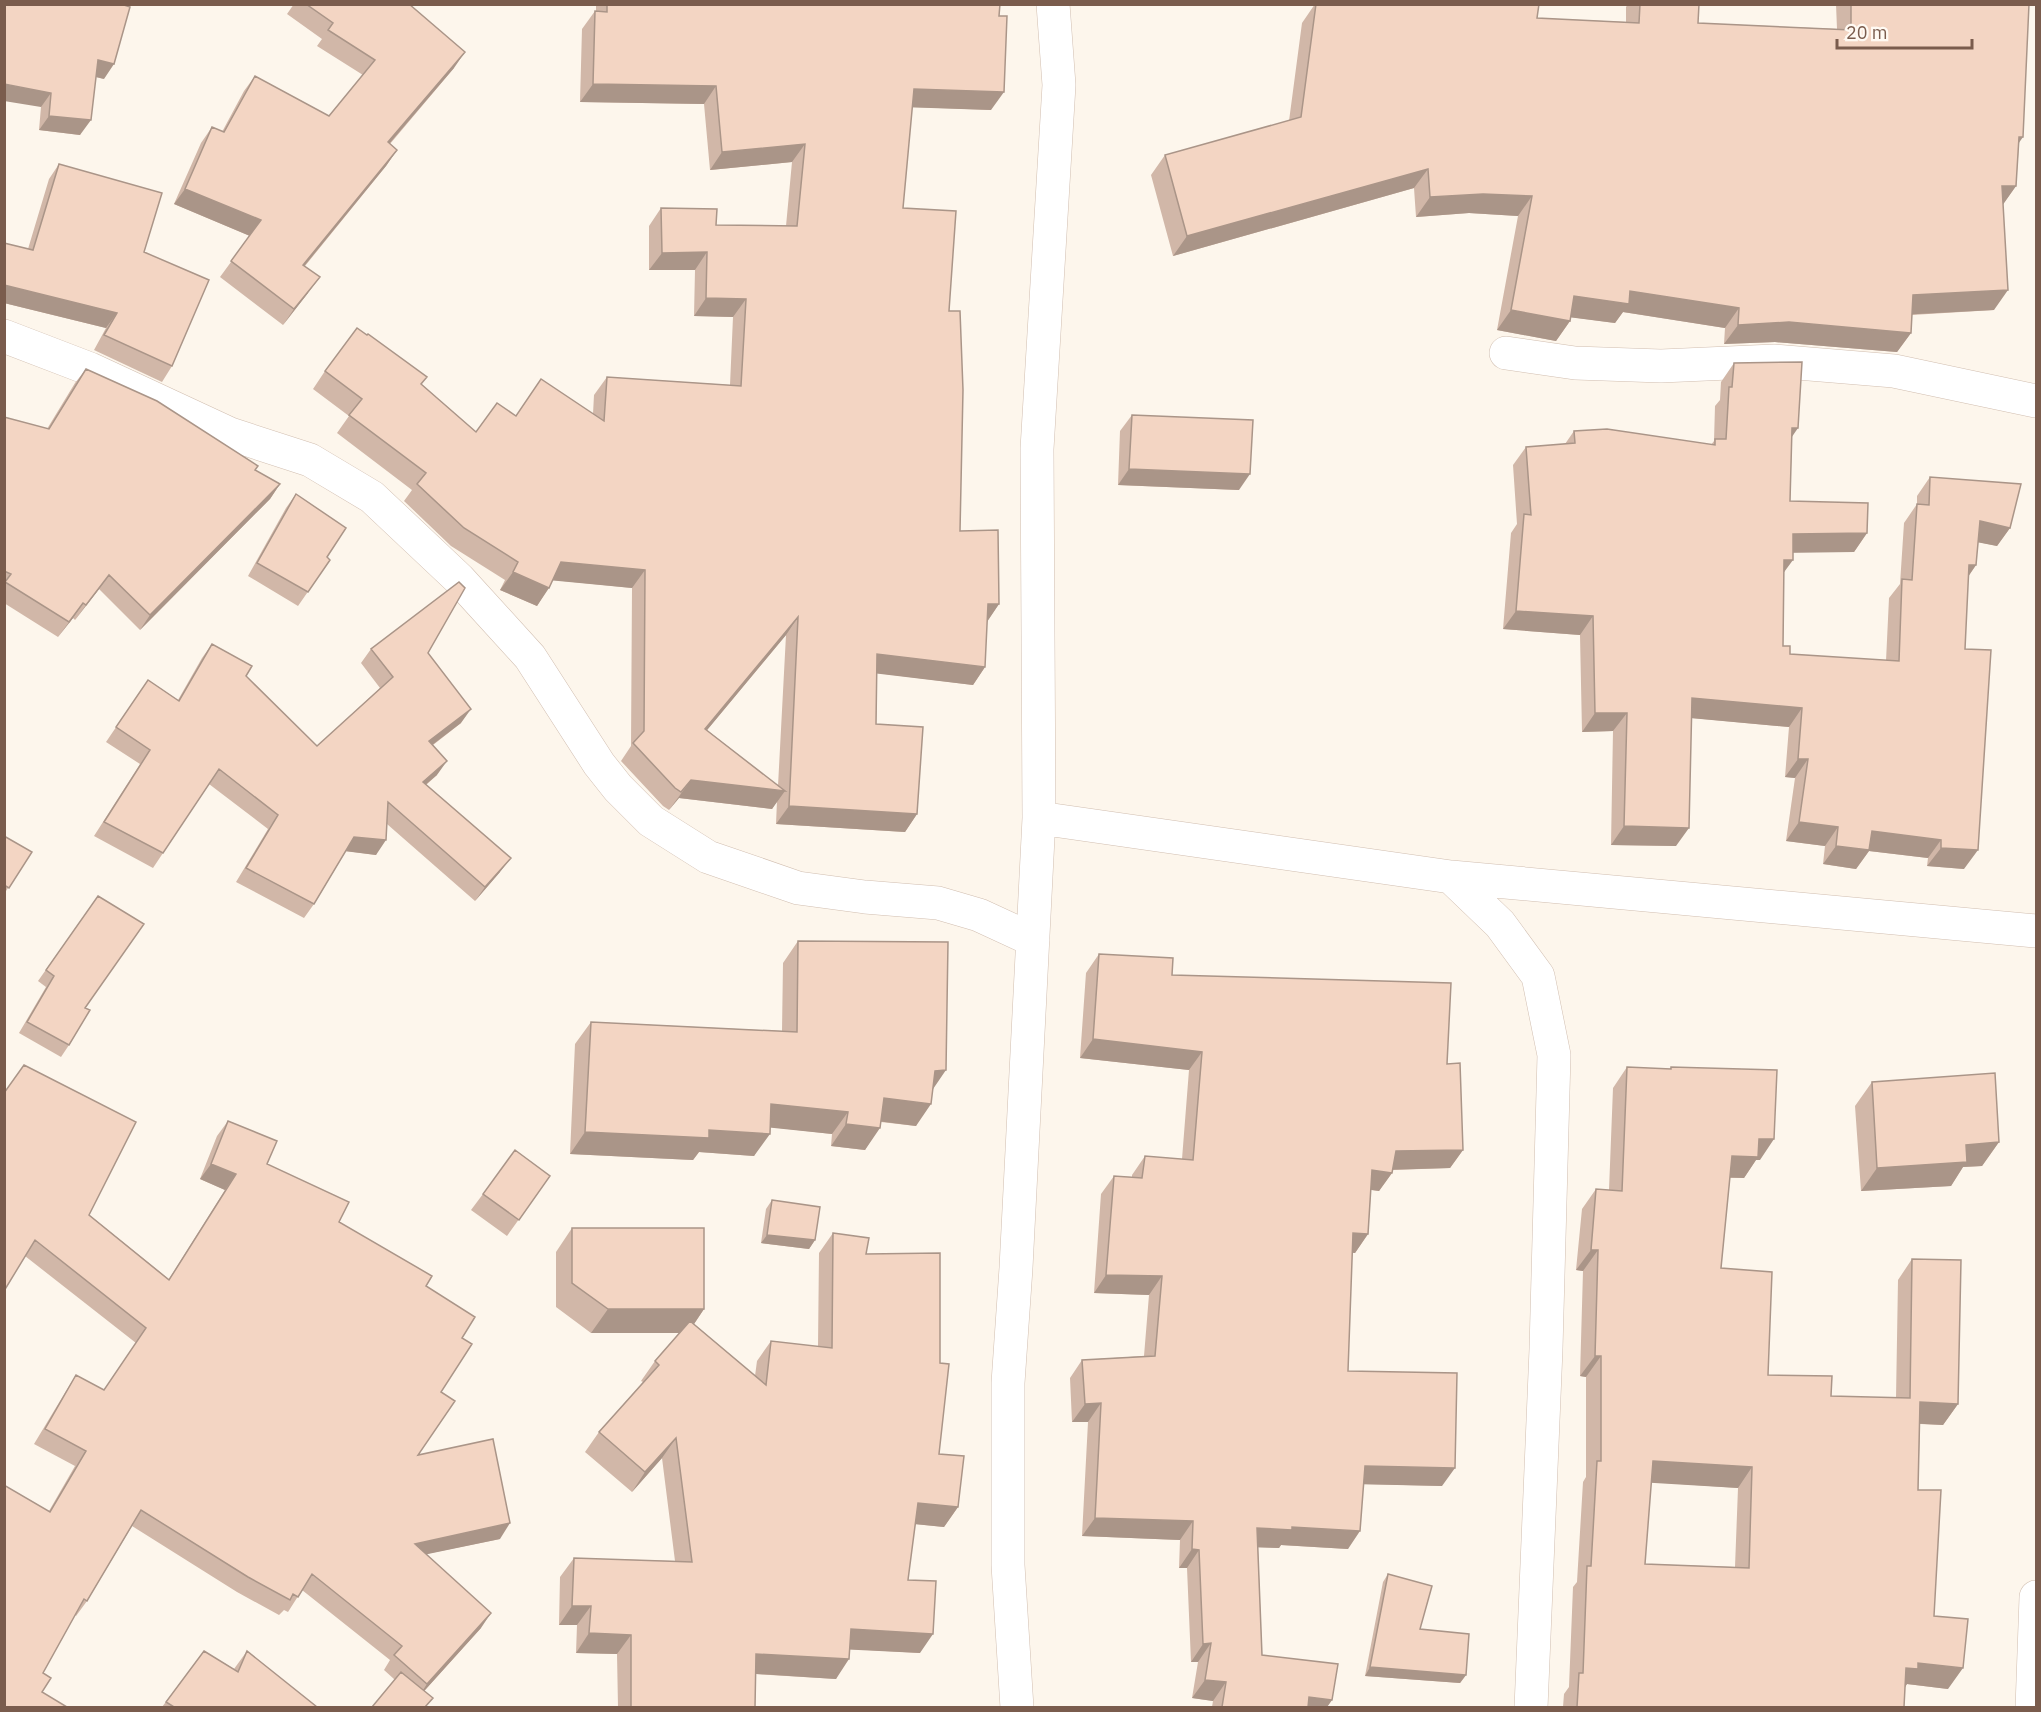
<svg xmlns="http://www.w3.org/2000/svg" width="2041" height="1712" viewBox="0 0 2041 1712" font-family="'IBM Plex Sans',sans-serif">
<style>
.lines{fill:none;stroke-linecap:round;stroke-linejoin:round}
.minor-casing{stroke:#d1beb0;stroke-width:34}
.minor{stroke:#fff;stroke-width:33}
.wall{fill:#d1b7a8;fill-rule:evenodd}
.shaded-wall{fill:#aa9588}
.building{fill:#f3d5c3;stroke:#aa9588;stroke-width:1.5;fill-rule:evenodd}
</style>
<rect width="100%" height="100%" fill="#fdf6ec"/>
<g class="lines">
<g class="minor-casing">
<path id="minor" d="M 4,336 L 90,369 L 230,434 L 310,460 L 372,497 L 459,579 L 530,657 L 599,764 L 618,788 L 651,821 L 708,857 L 798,888 L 865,897 L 938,903 L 979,915 L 1033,940
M 1506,353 L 1575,363 L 1661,366 L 1774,361 L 1894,371 L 2036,401
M 1039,818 L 1451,877 L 2036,931
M 1451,877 L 1500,924 L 1538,976 L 1554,1055 L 1546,1349 L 1531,1708
M 1017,1708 L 1008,1565 L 1008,1383 L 1016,1268 L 1039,818 L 1037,449 L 1059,85 L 1053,4
M 2032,1708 L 2036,1597"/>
</g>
<use href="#minor" class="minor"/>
</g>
<path class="wall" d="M 4,4 L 104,79 L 96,77 L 80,135 L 39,130 L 41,107 Z
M 294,4 L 409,4 L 454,68 L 390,144 L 397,150 L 386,166 L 305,266 L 308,293 L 283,325 L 220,277 L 250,236 L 174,204 L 201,143 L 212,127 L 222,132 L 244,91 L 255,76 L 329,116 L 363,75 L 317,46 L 322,39 L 287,14 Z
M 596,4 L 1000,4 L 991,110 L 912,107 L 903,208 L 949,311 L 960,531 L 999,604 L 987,621 L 985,667 L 973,685 L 877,673 L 876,724 L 917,814 L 905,832 L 776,824 L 777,801 L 772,809 L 679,798 L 669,810 L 663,806 L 621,761 L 631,746 L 632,588 L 553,580 L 537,606 L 500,590 L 505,580 L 451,546 L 404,501 L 412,490 L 337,433 L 349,416 L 313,389 L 325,371 L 421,384 L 476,432 L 516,416 L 593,414 L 594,395 L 607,377 L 730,385 L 733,317 L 694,316 L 695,270 L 649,270 L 649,226 L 661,208 L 716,225 L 786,226 L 792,162 L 710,170 L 704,104 L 580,102 L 582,29 L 595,11 L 596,11 ZM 786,635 L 778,786 L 707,730 Z
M 1315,4 L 1539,4 L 1537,18 L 1626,22 L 1626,7 L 1628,4 L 1699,4 L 1698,23 L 1837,29 L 1836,4 L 2029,4 L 2016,186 L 2003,204 L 1994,310 L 1912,315 L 1911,333 L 1897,352 L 1775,342 L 1724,344 L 1725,328 L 1623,312 L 1615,323 L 1570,317 L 1570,321 L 1556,341 L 1497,330 L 1518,216 L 1469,213 L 1416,217 L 1414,188 L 1173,256 L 1151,175 L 1165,155 L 1289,121 L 1302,23 Z
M 59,164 L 144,252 L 172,366 L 162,382 L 94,350 L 106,328 L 4,303 L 4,243 L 28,249 L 49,179 Z
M 1734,363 L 1792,437 L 1790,501 L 1867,533 L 1854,552 L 1793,552 L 1784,572 L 1783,646 L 1790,654 L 1886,661 L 1889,598 L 1900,584 L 1904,523 L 1917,504 L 1917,496 L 1930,477 L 2010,528 L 1997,546 L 1978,542 L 1976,565 L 1968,577 L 1965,649 L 1964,869 L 1927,866 L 1928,858 L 1869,851 L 1856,869 L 1823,864 L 1825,846 L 1786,841 L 1795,778 L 1785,777 L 1789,727 L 1692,718 L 1676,846 L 1611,845 L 1613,731 L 1582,732 L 1580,635 L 1503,629 L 1511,533 L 1517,524 L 1513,465 L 1526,447 L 1565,444 L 1574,431 L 1711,445 L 1714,441 L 1715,406 L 1720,400 L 1721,382 Z
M 86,369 L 255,470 L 280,484 L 270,499 L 140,630 L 99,589 L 75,620 L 73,618 L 58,637 L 4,603 L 4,417 L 47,429 L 75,383 Z
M 1132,415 L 1239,490 L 1118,485 L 1120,431 Z
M 296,494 L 327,557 L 330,560 L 298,606 L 248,576 L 286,508 Z
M 212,644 L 246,676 L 317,746 L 380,688 L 361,663 L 371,649 L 428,653 L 461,723 L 433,745 L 437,775 L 426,785 L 500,872 L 475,901 L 387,824 L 376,855 L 346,851 L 314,904 L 304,918 L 236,882 L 268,829 L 209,784 L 153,868 L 94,836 L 140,764 L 106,742 L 148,680 L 178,700 L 202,658 Z
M 4,836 L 32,852 L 4,894 Z
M 98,896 L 85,1008 L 69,1045 L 61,1057 L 19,1033 L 46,987 L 38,981 Z
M 798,941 L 933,1089 L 916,1126 L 881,1122 L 865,1150 L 831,1146 L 832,1134 L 770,1127 L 754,1156 L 699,1152 L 693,1160 L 570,1154 L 575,1044 L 591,1022 L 782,1031 L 783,963 Z
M 1099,954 L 1172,975 L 1447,1064 L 1463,1150 L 1450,1168 L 1393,1170 L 1392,1173 L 1379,1191 L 1371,1190 L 1368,1234 L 1355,1253 L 1352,1252 L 1348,1371 L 1442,1486 L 1363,1484 L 1348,1549 L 1281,1545 L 1279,1548 L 1258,1547 L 1262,1655 L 1332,1700 L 1327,1707 L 1212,1707 L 1213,1701 L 1192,1698 L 1198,1662 L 1191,1662 L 1187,1568 L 1179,1568 L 1180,1540 L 1082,1536 L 1088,1422 L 1072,1422 L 1070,1378 L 1082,1360 L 1144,1356 L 1149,1295 L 1094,1293 L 1101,1194 L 1114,1176 L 1132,1177 L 1132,1175 L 1145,1156 L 1182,1159 L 1189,1070 L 1080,1058 L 1086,973 Z
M 1627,1067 L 1670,1069 L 1671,1067 L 1760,1160 L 1756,1160 L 1744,1178 L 1730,1178 L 1721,1268 L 1768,1375 L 1831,1396 L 1896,1398 L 1898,1280 L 1912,1259 L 1958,1404 L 1943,1425 L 1920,1424 L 1918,1490 L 1934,1616 L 1948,1689 L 1907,1684 L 1905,1687 L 1904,1707 L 1563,1707 L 1564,1694 L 1569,1687 L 1573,1587 L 1577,1582 L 1583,1482 L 1586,1477 L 1586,1377 L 1580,1376 L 1583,1271 L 1576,1270 L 1582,1209 L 1596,1189 L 1609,1190 L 1613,1088 ZM 1651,1482 L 1738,1488 L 1735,1567 L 1645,1564 Z
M 1872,1082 L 1999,1142 L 1982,1166 L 1963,1167 L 1951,1186 L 1861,1191 L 1855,1106 Z
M 4,1093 L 89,1215 L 169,1279 L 225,1190 L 200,1179 L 217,1136 L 228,1121 L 267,1164 L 339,1222 L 426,1286 L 462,1338 L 441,1392 L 418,1455 L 500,1539 L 426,1554 L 481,1628 L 424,1691 L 394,1679 L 384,1670 L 390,1660 L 302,1590 L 288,1612 L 284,1610 L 279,1615 L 237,1592 L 132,1526 L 87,1601 L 76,1616 L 75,1615 L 43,1673 L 42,1692 L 4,1707 L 49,1511 L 75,1466 L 34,1444 L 66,1391 L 76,1375 L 104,1390 L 136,1343 L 25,1256 Z
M 550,1176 L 507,1236 L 471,1210 L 483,1194 Z
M 772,1200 L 815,1240 L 809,1249 L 761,1243 L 766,1209 Z
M 572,1228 L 704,1309 L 694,1324 L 755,1376 L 757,1361 L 771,1341 L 818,1347 L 819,1253 L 833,1233 L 866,1254 L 958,1507 L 944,1527 L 915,1524 L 908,1580 L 920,1653 L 850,1649 L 836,1679 L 756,1674 L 755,1707 L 618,1707 L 617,1654 L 576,1653 L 577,1625 L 559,1625 L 560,1577 L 574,1558 L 675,1561 L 662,1458 L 632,1492 L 585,1452 L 599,1432 L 643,1382 L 641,1381 L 655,1361 L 679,1333 L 591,1333 L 556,1307 L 556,1252 Z
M 1388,1574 L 1420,1629 L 1466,1675 L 1460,1683 L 1365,1676 L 1383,1582 Z
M 204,1651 L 234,1669 L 247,1651 L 317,1707 L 162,1707 Z"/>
<path class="shaded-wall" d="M 465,52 L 454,68 L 377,158 L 388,142 Z
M 98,60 L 114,64 L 104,79 L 88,75 Z
M 4,84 L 51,93 L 41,107 L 4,101 Z
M 593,84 L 716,86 L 704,104 L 580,102 Z
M 914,89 L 1004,92 L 991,110 L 901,107 Z
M 49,116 L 91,120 L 80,135 L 39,130 Z
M 2019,137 L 2023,137 L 2009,157 Z
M 805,144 L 792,162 L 710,170 L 722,152 Z
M 397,150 L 386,166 L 292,281 L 303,265 Z
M 1428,169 L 1414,188 L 1173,256 L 1187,236 Z
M 2002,186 L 2016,186 L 2002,206 Z
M 185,189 L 261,220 L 250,236 L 174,204 Z
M 1483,194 L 1532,196 L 1518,216 L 1469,213 L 1416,217 L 1430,197 Z
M 707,252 L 695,270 L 649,270 L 662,253 Z
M 320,277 L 308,293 L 283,325 L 294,309 Z
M 4,285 L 117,313 L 106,328 L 4,303 Z
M 2008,290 L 1994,310 L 1899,315 L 1913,295 Z
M 1630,291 L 1739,308 L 1725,328 L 1623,312 L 1615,323 L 1560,316 L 1574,296 Z
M 706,298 L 746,299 L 733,317 L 694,316 Z
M 1511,310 L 1570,321 L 1556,341 L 1497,330 Z
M 1789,322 L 1911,333 L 1897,352 L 1775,342 L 1724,344 L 1738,325 Z
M 1792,428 L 1798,428 L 1785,447 Z
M 1129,469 L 1250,474 L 1239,490 L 1118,485 Z
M 280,484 L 270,499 L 140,630 L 150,615 Z
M 1980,521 L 2010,528 L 1997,546 L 1966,540 Z
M 1867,533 L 1854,552 L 1780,553 L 1793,534 Z
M 1784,560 L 1793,560 L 1779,579 Z
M 561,562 L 645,570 L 632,588 L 548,580 Z
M 1969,565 L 1976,565 L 1963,584 Z
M 513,572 L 549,588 L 537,606 L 500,590 Z
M 109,575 L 99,589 L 75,620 L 86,605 Z
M 83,603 L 73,618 L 58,637 L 69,622 Z
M 988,604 L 999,604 L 987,622 Z
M 1516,611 L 1593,616 L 1580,635 L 1503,629 Z
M 798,617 L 786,635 L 693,747 L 705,729 Z
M 877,654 L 985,667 L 973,685 L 864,672 Z
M 1692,698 L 1802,708 L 1789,727 L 1679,717 Z
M 471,709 L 461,723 L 419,755 L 429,741 Z
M 1595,713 L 1627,713 L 1613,731 L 1582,732 Z
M 1798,759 L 1808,759 L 1795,778 L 1785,777 Z
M 447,761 L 437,775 L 412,796 L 423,782 Z
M 691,780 L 785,791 L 772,809 L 679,798 L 669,810 Z
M 789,806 L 917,814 L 905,832 L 776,824 Z
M 1799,822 L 1838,827 L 1825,846 L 1786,841 Z
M 1624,826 L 1689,828 L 1676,846 L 1611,845 Z
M 1872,831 L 1941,840 L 1928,858 L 1869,851 L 1856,869 L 1823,864 L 1836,846 Z
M 354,837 L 386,840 L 376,855 L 344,851 Z
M 1941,848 L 1978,850 L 1964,869 L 1927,866 Z
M 511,858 L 500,872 L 475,901 L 485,887 Z
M 1093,1039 L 1202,1052 L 1189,1070 L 1080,1058 Z
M 946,1070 L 931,1092 L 935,1071 Z
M 884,1098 L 931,1104 L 916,1126 L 869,1120 Z
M 771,1104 L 848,1112 L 832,1134 L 756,1126 Z
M 846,1124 L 880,1128 L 865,1150 L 831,1146 Z
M 709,1130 L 770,1134 L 754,1156 L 699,1152 L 693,1160 L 570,1154 L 585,1132 Z
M 1759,1139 L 1774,1139 L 1760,1160 L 1756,1160 L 1744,1178 L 1717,1177 L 1732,1156 Z
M 1999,1142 L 1982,1166 L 1963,1167 L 1951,1186 L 1861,1191 L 1877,1168 L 1966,1145 Z
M 1463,1150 L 1450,1168 L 1383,1170 L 1396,1151 Z
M 211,1164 L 236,1174 L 225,1190 L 200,1179 Z
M 1372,1170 L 1392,1173 L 1379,1191 L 1359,1188 Z
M 1353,1233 L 1368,1234 L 1355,1253 L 1340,1252 Z
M 767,1235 L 815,1240 L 809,1249 L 761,1243 Z
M 1591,1250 L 1598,1250 L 1583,1271 L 1576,1270 Z
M 1106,1275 L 1162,1276 L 1149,1295 L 1094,1293 Z
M 608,1309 L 704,1309 L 688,1333 L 591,1333 Z
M 1595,1356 L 1601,1356 L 1586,1377 L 1580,1376 Z
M 1920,1402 L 1958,1404 L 1943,1425 L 1906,1423 Z
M 1101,1403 L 1088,1422 L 1072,1422 L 1085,1404 Z
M 676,1438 L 662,1458 L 632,1492 L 645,1472 Z
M 1653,1461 L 1752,1467 L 1738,1488 L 1638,1482 Z
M 1365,1466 L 1455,1468 L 1442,1486 L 1352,1484 Z
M 918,1503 L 958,1507 L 944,1527 L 904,1523 Z
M 1095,1518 L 1193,1521 L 1180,1540 L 1082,1536 Z
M 510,1523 L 500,1539 L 404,1559 L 415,1544 Z
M 1292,1527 L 1360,1531 L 1348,1549 L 1281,1545 L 1279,1548 L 1244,1547 L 1257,1528 Z
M 1192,1549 L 1199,1550 L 1187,1568 L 1179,1568 Z
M 572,1606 L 591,1606 L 577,1625 L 559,1625 Z
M 491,1613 L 481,1628 L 417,1699 L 427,1684 Z
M 851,1629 L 933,1634 L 920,1653 L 838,1649 Z
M 589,1633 L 631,1635 L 617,1654 L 576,1653 Z
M 1211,1643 L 1198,1662 L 1191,1662 L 1203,1644 Z
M 756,1654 L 849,1659 L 836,1679 L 742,1673 Z
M 1918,1663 L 1963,1668 L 1948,1689 L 1907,1684 L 1903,1690 L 1906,1668 Z
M 1370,1667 L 1466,1675 L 1460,1683 L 1365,1676 Z
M 1205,1680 L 1226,1682 L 1213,1701 L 1192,1698 Z
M 1309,1697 L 1332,1700 L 1327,1707 L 1302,1707 Z"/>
<path class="building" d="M 4,4 L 121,4 L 130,7 L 114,64 L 98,60 L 91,120 L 49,116 L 51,93 L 4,84 Z
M 306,4 L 409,4 L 465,52 L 388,142 L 397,150 L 303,265 L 320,277 L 294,309 L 231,261 L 261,220 L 185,189 L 212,127 L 224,132 L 255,76 L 329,116 L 375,60 L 328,30 L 333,23 Z
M 607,4 L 1000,4 L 999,16 L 1007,16 L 1004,92 L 914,89 L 903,208 L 956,211 L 949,311 L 960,311 L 963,390 L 960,531 L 998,530 L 999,604 L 988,604 L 985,667 L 877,654 L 876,724 L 923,727 L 917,814 L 789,806 L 798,617 L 705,729 L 785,791 L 691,780 L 681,792 L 675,788 L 633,743 L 644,731 L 645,570 L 561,562 L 549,588 L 513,572 L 518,562 L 464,528 L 417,484 L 426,473 L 349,415 L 362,399 L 325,371 L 357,328 L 367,335 L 368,334 L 427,377 L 421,384 L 476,432 L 497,403 L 516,416 L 541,379 L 604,421 L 607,377 L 741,386 L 746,299 L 706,298 L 707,252 L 662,253 L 661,208 L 717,209 L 716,225 L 797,226 L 805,144 L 722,152 L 716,86 L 593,84 L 595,11 L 607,12 Z
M 1316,4 L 1539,4 L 1537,18 L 1639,23 L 1640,4 L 1699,4 L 1698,23 L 1851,30 L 1851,4 L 2029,4 L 2023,137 L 2019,137 L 2016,186 L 2002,186 L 2008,290 L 1913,295 L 1911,333 L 1789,322 L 1738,325 L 1739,308 L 1630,291 L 1629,304 L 1574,296 L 1570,321 L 1511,310 L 1532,196 L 1483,194 L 1430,197 L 1428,169 L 1187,236 L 1165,155 L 1301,117 Z
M 59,164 L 162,193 L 144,252 L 209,280 L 172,366 L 104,335 L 117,313 L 4,285 L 4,243 L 33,250 Z
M 1802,362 L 1798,428 L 1792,428 L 1790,501 L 1868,503 L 1867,533 L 1793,534 L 1793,560 L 1784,560 L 1783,646 L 1790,646 L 1790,654 L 1899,661 L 1902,579 L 1912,580 L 1917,504 L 1929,505 L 1930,477 L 2021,484 L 2010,528 L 1980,521 L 1976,565 L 1969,565 L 1965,649 L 1991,650 L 1978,850 L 1941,848 L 1941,840 L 1872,831 L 1869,850 L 1836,846 L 1838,827 L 1799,822 L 1808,759 L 1798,759 L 1802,708 L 1692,698 L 1689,828 L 1624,826 L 1627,713 L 1595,713 L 1593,616 L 1516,611 L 1524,514 L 1531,515 L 1526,447 L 1575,443 L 1574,431 L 1607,429 L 1715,445 L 1715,439 L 1726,439 L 1729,387 L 1732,387 L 1734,363 Z
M 86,369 L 157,401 L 258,466 L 255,470 L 280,484 L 150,615 L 109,575 L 86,605 L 83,603 L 69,622 L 5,582 L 11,574 L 4,571 L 4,417 L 49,429 Z
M 1132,415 L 1253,420 L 1250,474 L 1129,469 Z
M 296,494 L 346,528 L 327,557 L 330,560 L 308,592 L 257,563 Z
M 459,582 L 465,588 L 428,653 L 471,709 L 429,741 L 447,761 L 423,782 L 511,858 L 485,887 L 388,802 L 386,840 L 354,837 L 314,904 L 246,868 L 278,815 L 219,769 L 163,853 L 104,822 L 150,750 L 116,727 L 148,680 L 179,701 L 212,644 L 252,666 L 246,676 L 317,746 L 393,677 L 371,649 Z
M 4,836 L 32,852 L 9,888 L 4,885 Z
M 98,896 L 144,924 L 85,1008 L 90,1010 L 69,1045 L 27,1022 L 54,976 L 46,970 Z
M 798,941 L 948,942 L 946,1070 L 935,1071 L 931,1104 L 884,1098 L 880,1128 L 846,1124 L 848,1112 L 771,1104 L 770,1134 L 709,1130 L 709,1138 L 585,1132 L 591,1022 L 797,1032 Z
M 1099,954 L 1173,958 L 1172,975 L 1451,983 L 1447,1064 L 1460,1063 L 1463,1150 L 1396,1151 L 1392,1173 L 1372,1170 L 1368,1234 L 1353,1233 L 1348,1371 L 1457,1373 L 1455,1468 L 1365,1466 L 1360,1531 L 1292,1527 L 1292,1530 L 1257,1528 L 1262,1655 L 1338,1664 L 1332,1700 L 1309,1697 L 1308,1707 L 1222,1707 L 1226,1682 L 1205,1680 L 1211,1643 L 1203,1644 L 1199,1550 L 1192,1549 L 1193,1521 L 1095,1518 L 1101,1403 L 1085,1404 L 1082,1360 L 1155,1356 L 1162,1276 L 1106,1275 L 1114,1176 L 1142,1178 L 1145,1156 L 1193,1160 L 1202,1052 L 1093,1039 Z
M 24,1065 L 136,1122 L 89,1215 L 169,1280 L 236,1174 L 211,1164 L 228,1121 L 277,1141 L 267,1164 L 349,1202 L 339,1222 L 432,1276 L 426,1286 L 475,1317 L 462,1338 L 472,1344 L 441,1392 L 455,1401 L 418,1455 L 493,1439 L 510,1523 L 415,1544 L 491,1613 L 427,1684 L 394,1655 L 402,1646 L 312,1574 L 298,1597 L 293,1594 L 290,1600 L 248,1577 L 141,1510 L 87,1601 L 84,1599 L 43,1673 L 51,1678 L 42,1692 L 67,1707 L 4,1707 L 4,1485 L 50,1512 L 86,1451 L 45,1429 L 76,1375 L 104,1390 L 146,1328 L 35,1240 L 4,1291 L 4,1093 Z
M 1627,1067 L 1671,1069 L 1671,1067 L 1777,1070 L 1774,1139 L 1759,1139 L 1758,1157 L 1732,1156 L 1721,1268 L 1772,1272 L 1768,1375 L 1832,1376 L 1831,1396 L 1910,1398 L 1912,1259 L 1961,1260 L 1958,1404 L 1920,1402 L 1918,1490 L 1941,1490 L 1934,1616 L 1968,1619 L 1963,1668 L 1918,1663 L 1918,1669 L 1906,1668 L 1904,1707 L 1577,1707 L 1579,1673 L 1583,1673 L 1587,1566 L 1591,1566 L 1597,1461 L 1601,1461 L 1601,1356 L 1595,1356 L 1598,1250 L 1591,1250 L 1596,1189 L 1622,1191 ZM 1653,1461 L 1752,1467 L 1749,1568 L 1645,1564 Z
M 1995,1073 L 1999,1142 L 1966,1145 L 1967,1162 L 1877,1168 L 1872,1082 Z
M 515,1150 L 550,1176 L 519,1220 L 483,1194 Z
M 772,1200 L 820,1207 L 815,1240 L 767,1235 Z
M 572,1228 L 704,1228 L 704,1309 L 608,1309 L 572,1283 Z
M 833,1233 L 869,1238 L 866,1254 L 940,1253 L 940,1363 L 949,1364 L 939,1454 L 964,1456 L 958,1507 L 918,1503 L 908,1580 L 936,1581 L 933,1634 L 851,1629 L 849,1659 L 756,1654 L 755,1707 L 631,1707 L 631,1635 L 589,1633 L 591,1606 L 572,1606 L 574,1558 L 692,1562 L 676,1438 L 645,1472 L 599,1432 L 659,1365 L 655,1361 L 690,1321 L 766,1385 L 771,1341 L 832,1348 Z
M 1388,1574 L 1432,1586 L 1420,1629 L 1469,1634 L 1466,1675 L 1370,1667 Z
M 204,1651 L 238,1672 L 247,1651 L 317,1707 L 174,1707 L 166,1702 Z
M 401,1672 L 433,1698 L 425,1707 L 372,1707 Z"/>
<rect width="2041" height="1712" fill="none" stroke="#7a5c4d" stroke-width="12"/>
<path d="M1837 39v9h135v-9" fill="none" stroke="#7a5c4d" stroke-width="3"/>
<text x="1846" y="39" font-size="18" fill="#7a5c4d" stroke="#fffaf3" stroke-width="4.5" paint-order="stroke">20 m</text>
</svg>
